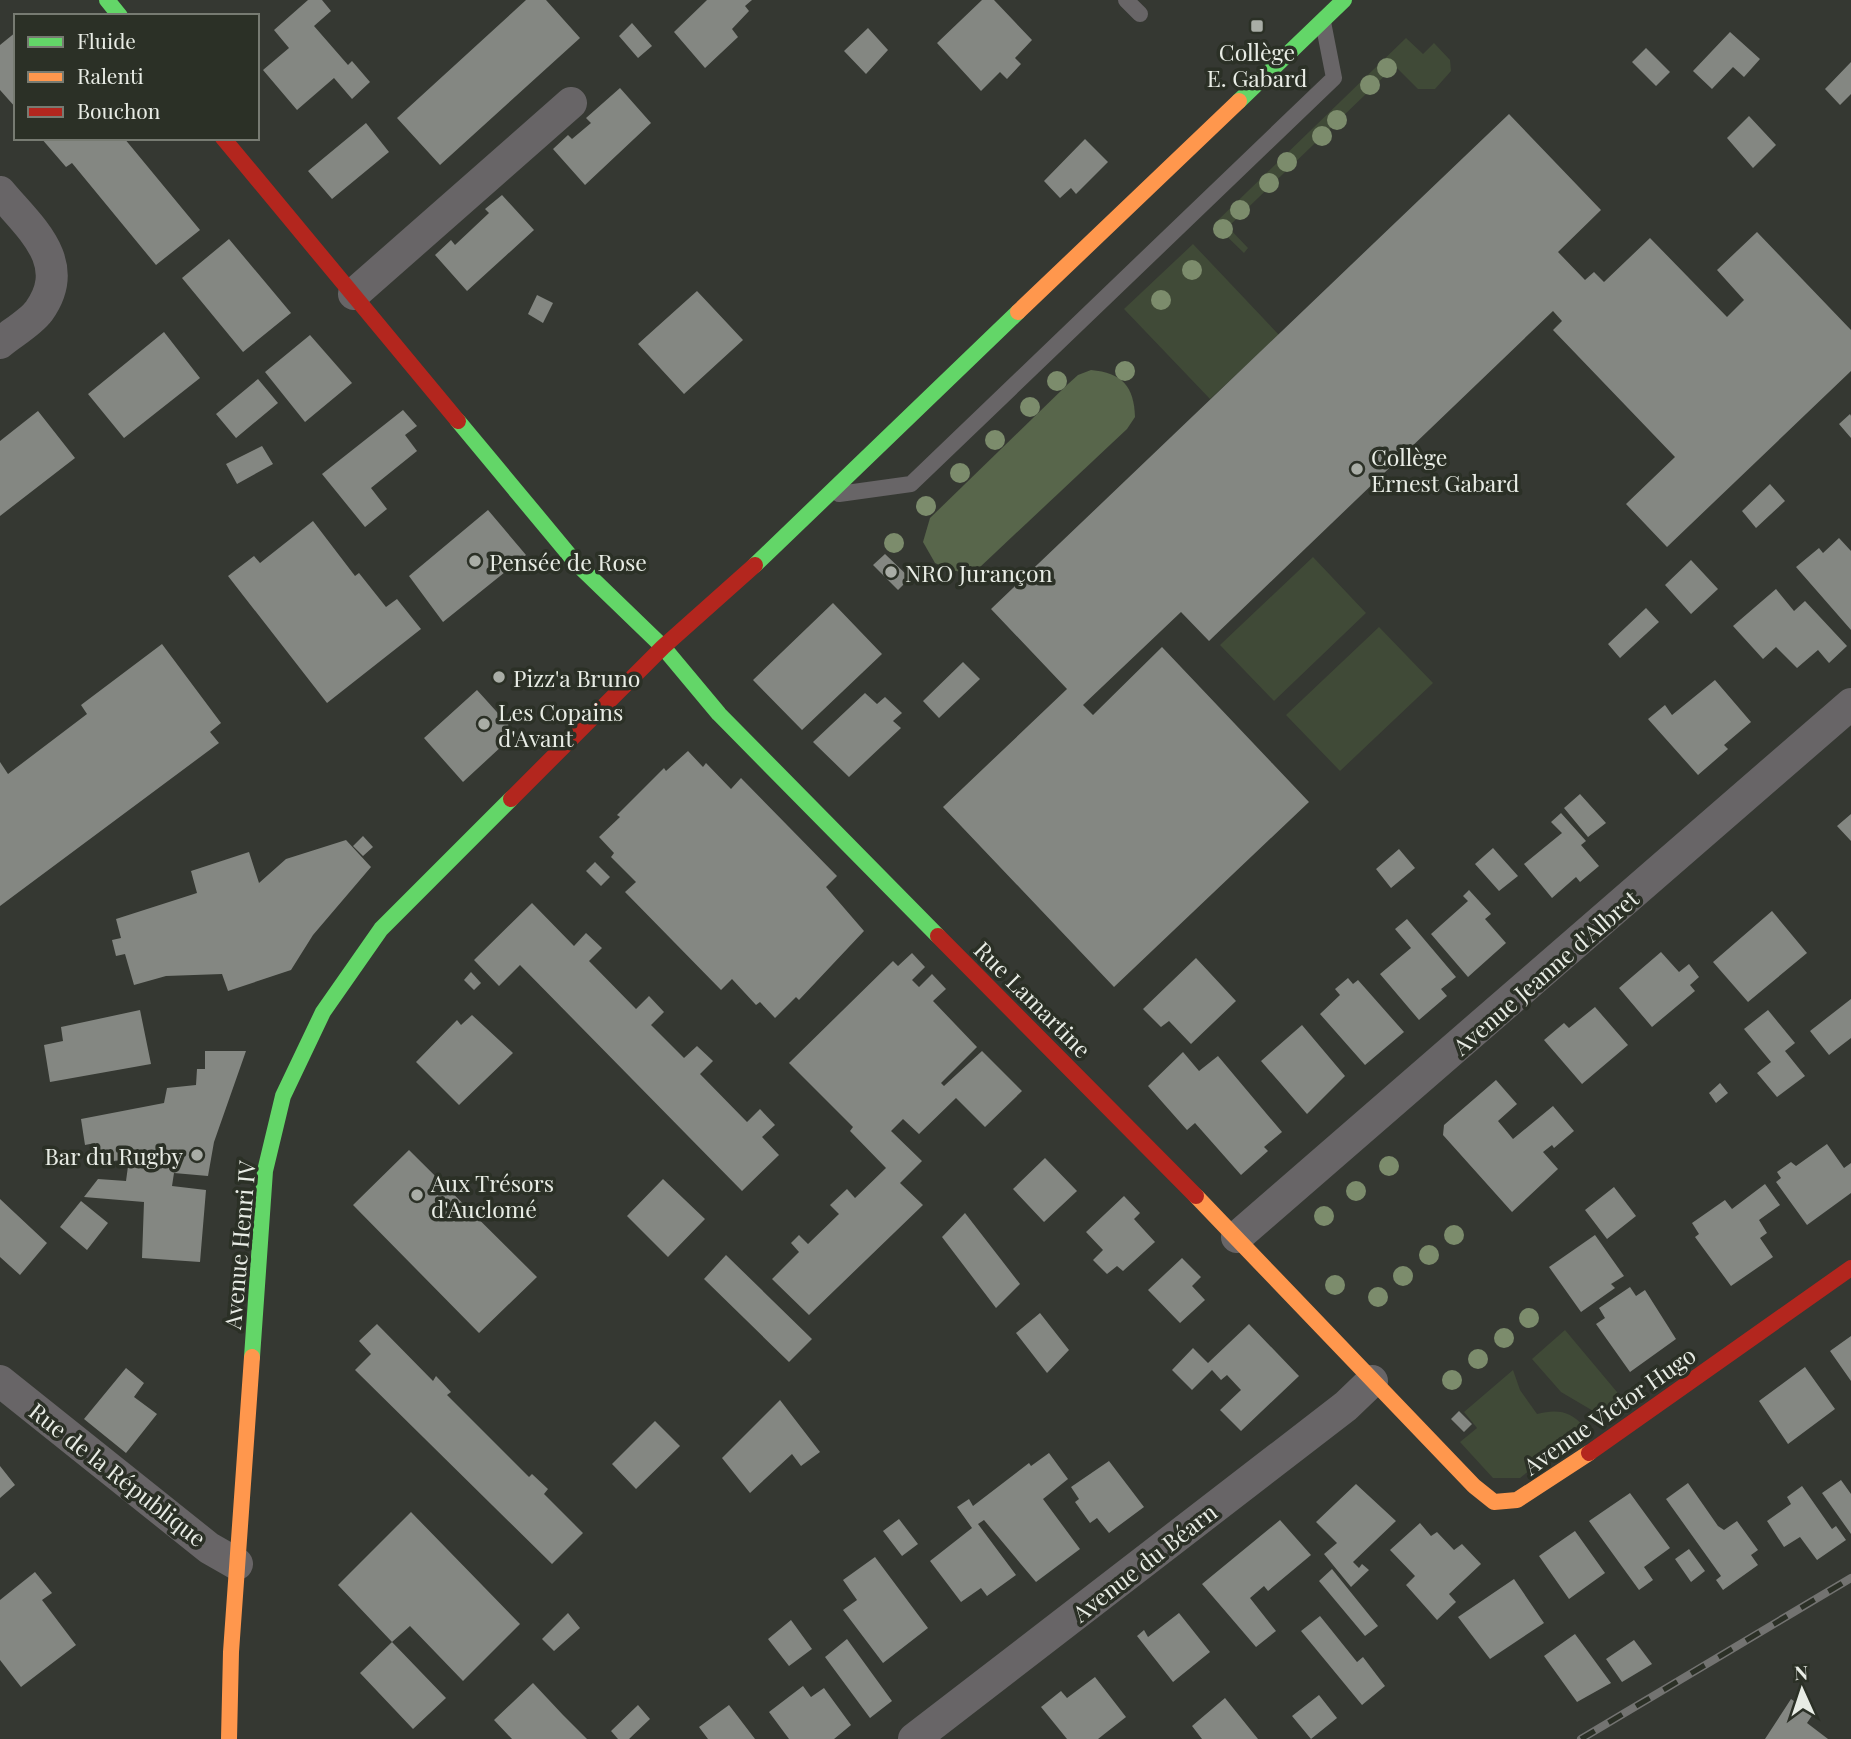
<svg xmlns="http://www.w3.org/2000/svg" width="1851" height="1739" viewBox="0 0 1851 1739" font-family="'Playfair Display',serif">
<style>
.green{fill:#404a37}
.water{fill:#58664b}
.building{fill:#848782}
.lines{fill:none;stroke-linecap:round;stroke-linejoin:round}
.lane{stroke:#686567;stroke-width:16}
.street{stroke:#686567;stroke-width:32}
.fast{stroke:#63d668;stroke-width:16}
.slow{stroke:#ff974d;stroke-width:16}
.jam{stroke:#b3261e;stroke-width:16}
.rail-casing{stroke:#737371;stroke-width:8}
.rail{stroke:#2b3026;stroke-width:5;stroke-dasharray:16;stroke-linecap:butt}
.tree{fill:#7c8c6c}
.poi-dot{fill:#a9ada6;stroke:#2b3026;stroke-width:2.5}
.labels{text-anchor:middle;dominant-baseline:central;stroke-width:7;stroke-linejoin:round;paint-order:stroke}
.poi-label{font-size:23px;fill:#e8ece5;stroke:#2b3026;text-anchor:start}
.street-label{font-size:23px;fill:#e8ece5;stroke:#2b3026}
</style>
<rect width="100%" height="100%" fill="#353832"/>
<path class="green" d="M 1406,38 L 1423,54 L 1434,43 L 1450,60 L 1451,71 L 1435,89 L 1418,89 L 1395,66 L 1228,227 L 1248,248 L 1244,253 L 1214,224 Z
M 1193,244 L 1279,335 L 1210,399 L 1124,309 Z
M 1313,557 L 1366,613 L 1274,701 L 1220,645 Z
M 1379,627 L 1433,683 L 1340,771 L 1286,715 Z
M 1565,1330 L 1622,1398 L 1600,1415 L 1561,1392 L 1532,1359 Z
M 1513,1370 L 1520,1390 L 1537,1414 C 1557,1409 1571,1411 1584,1427 L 1520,1478 L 1493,1478 L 1460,1442 L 1477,1428 L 1464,1412 Z"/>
<path class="water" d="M 1091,370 C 1122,373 1134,386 1135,417 L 1127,429 L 979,568 C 963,575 950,571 935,563 L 923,542 L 930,518 L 1068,384 L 1078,375 Z"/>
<path class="building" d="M 308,0 L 322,0 L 331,11 L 314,26 L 348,65 L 352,61 L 370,82 L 352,99 L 334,78 L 297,110 L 263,70 L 289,48 L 274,30 Z
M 526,0 L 546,0 L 580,38 L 440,165 L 397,118 Z
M 707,0 L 752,0 L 745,6 L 749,11 L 732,29 L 738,37 L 705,68 L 674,32 Z
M 982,0 L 994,0 L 1032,40 L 1015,58 L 1021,64 L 1007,79 L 1000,72 L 981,91 L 937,43 Z
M 632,23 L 652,46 L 638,58 L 619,36 Z
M 868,28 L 888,50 L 866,74 L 844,51 Z
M 16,32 L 16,108 L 0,90 L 0,45 Z
M 1730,32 L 1760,59 L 1744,77 L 1733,67 L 1712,89 L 1693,71 Z
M 1646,48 L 1670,72 L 1656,86 L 1632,62 Z
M 1851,62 L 1851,94 L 1840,105 L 1825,89 Z
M 620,88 L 651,123 L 585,185 L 553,149 L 568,135 L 572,139 L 591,123 L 586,118 Z
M 1509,114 L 1601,210 L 1558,252 L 1585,280 L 1594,272 L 1604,282 L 1650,238 L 1727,317 L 1744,300 L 1717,270 L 1757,232 L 1851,330 L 1851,371 L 1667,547 L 1626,504 L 1675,457 L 1553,330 L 1562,321 L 1553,311 L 1209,641 L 1181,612 L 1083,705 L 1093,715 L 1162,647 L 1309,802 L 1114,987 L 943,807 L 1067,689 L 991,609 Z
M 1749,116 L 1776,145 L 1753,168 L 1727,138 Z
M 366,123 L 389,152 L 332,199 L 308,171 Z
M 41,138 L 124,138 L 200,230 L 156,265 L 72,163 L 66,167 Z
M 1085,139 L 1108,162 L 1076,194 L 1071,188 L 1060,198 L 1044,181 Z
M 502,195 L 534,230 L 467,291 L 435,255 L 451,240 L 455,245 L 489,213 L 485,209 Z
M 229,239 L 291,313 L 243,352 L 182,278 Z
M 697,291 L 743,340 L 684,394 L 638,344 Z
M 537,295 L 553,303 L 543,323 L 528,314 Z
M 164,332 L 200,378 L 124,438 L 88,394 Z
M 310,335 L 352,383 L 305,422 L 265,372 Z
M 258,379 L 278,403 L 236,438 L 216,414 Z
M 403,410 L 417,426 L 405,435 L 417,451 L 371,488 L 387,509 L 365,527 L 322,474 Z
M 38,411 L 75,458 L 0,516 L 0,441 Z
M 1850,414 L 1851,416 L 1851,438 L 1839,424 Z
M 262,446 L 273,464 L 237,484 L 226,464 Z
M 1770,484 L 1785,501 L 1756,528 L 1742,511 Z
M 488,510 L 526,555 L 443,622 L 409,576 Z
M 313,521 L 355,576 L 359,573 L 386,607 L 397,599 L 421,629 L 327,703 L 228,576 L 254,556 L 260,563 Z
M 1839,538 L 1851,551 L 1851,630 L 1796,567 L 1819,548 L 1823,553 Z
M 885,554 L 910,578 L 898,590 L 873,565 Z
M 1691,560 L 1718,589 L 1691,614 L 1665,585 Z
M 1776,589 L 1794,611 L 1805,601 L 1847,646 L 1829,663 L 1818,650 L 1797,668 L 1776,647 L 1763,659 L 1733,626 Z
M 833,603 L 882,654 L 802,730 L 753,680 Z
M 1646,608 L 1659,622 L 1620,658 L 1608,644 Z
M 162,644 L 221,723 L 210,732 L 219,743 L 0,906 L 0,762 L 8,774 L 87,714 L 81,705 Z
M 963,662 L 980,679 L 939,718 L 923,701 Z
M 1715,680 L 1751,722 L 1724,745 L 1728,749 L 1698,775 L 1648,719 L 1665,705 L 1672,715 Z
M 477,690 L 516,733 L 463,782 L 424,738 Z
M 865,693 L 877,704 L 885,697 L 902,713 L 893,721 L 901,728 L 849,777 L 813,742 Z
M 688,751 L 703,767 L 706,763 L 731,789 L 741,778 L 837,876 L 826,887 L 864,931 L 799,1000 L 796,997 L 775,1018 L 760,1002 L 756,1005 L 732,979 L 721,990 L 625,892 L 636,882 L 611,857 L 614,853 L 599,837 L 620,817 L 617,815 L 664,768 L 666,771 Z
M 1580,794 L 1606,823 L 1588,837 L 1564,808 Z
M 1561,813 L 1586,841 L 1581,845 L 1599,866 L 1580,882 L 1576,877 L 1552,898 L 1524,864 L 1562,833 L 1551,822 Z
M 1851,814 L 1851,841 L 1837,826 Z
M 363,836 L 373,847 L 363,856 L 353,846 Z
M 346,840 L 371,867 L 313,935 L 291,970 L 228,991 L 222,974 L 166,976 L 134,985 L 125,954 L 116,956 L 112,940 L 121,938 L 116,919 L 197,893 L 191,871 L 249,852 L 259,883 L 286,859 Z
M 1493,848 L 1518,876 L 1499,891 L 1475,864 Z
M 1399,849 L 1415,868 L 1391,888 L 1376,869 Z
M 595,862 L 610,877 L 601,886 L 586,871 Z
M 1469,890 L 1491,914 L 1485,919 L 1506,943 L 1468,977 L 1431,934 L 1468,901 L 1463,896 Z
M 532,903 L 574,946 L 586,933 L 602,948 L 589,961 L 636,1009 L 649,996 L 664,1012 L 651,1025 L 684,1058 L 697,1046 L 713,1061 L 700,1074 L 747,1122 L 760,1109 L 775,1125 L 762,1137 L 779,1155 L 742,1191 L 520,965 L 499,986 L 474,960 Z
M 1772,911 L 1807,953 L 1748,1002 L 1713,962 Z
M 1407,919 L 1456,977 L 1441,989 L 1447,996 L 1419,1020 L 1380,974 L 1411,948 L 1395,929 Z
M 1661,952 L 1679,972 L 1689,964 L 1699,977 L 1690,985 L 1695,991 L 1652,1027 L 1619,988 Z
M 912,953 L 925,967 L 912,980 L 919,987 L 932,974 L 946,989 L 933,1001 L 977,1047 L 941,1083 L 944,1086 L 982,1051 L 1022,1091 L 985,1127 L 956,1098 L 919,1134 L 903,1119 L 891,1131 L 922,1161 L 900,1183 L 923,1205 L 809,1315 L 772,1279 L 799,1252 L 791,1243 L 799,1235 L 808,1244 L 839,1214 L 830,1205 L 847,1189 L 855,1198 L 886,1168 L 850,1131 L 853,1127 L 789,1063 L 893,961 L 898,966 Z
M 1196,958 L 1236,1001 L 1191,1044 L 1169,1021 L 1161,1027 L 1143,1009 Z
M 471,972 L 481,983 L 474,990 L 464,980 Z
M 1348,978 L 1353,984 L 1358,980 L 1404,1032 L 1365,1065 L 1320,1014 L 1340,995 L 1335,989 Z
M 1851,999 L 1851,1038 L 1829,1055 L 1810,1031 Z
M 1595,1007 L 1628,1045 L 1582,1084 L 1544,1040 L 1564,1023 L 1569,1028 Z
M 140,1010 L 151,1064 L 50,1082 L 44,1045 L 63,1041 L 61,1027 Z
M 1768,1010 L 1795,1043 L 1785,1051 L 1805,1076 L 1777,1097 L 1757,1073 L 1771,1062 L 1744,1029 Z
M 472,1015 L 513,1053 L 459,1105 L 416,1062 L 457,1020 L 461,1025 Z
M 1302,1025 L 1345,1076 L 1307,1114 L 1261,1061 Z
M 205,1051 L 246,1051 L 214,1142 L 208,1176 L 174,1173 L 172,1186 L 206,1190 L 200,1262 L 142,1258 L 144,1202 L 84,1197 L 98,1179 L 126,1181 L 129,1159 L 98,1163 L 95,1143 L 85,1145 L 81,1119 L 164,1103 L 167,1088 L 196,1085 L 197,1069 L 205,1069 Z
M 1183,1052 L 1199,1071 L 1218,1056 L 1282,1132 L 1264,1147 L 1268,1151 L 1241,1175 L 1195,1123 L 1187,1130 L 1148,1086 Z
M 1496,1080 L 1517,1104 L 1498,1121 L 1513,1139 L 1553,1106 L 1574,1131 L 1554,1148 L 1552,1145 L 1543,1152 L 1558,1169 L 1512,1212 L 1443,1135 L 1444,1125 Z
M 1720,1083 L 1728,1093 L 1716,1103 L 1709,1093 Z
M 1827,1144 L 1844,1168 L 1851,1163 L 1851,1193 L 1807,1225 L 1776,1182 L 1781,1178 L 1777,1172 L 1791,1162 L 1796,1166 Z
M 409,1150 L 537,1277 L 479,1333 L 353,1205 Z
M 1045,1158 L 1077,1191 L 1044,1222 L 1013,1189 Z
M 663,1179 L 705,1219 L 668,1257 L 627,1216 Z
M 1765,1184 L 1780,1205 L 1759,1220 L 1767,1233 L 1760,1238 L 1773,1257 L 1731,1286 L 1695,1237 L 1699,1234 L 1692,1223 L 1725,1200 L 1732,1209 Z
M 1614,1187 L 1636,1216 L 1607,1239 L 1585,1210 Z
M 1124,1196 L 1140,1213 L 1134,1219 L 1155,1242 L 1123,1271 L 1117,1266 L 1107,1274 L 1093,1260 L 1103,1250 L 1086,1232 Z
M 0,1199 L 47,1243 L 20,1275 L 0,1257 Z
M 81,1201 L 108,1223 L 87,1250 L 60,1227 Z
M 965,1213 L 1020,1284 L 996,1308 L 942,1237 Z
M 1595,1235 L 1624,1276 L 1611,1284 L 1615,1288 L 1581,1312 L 1549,1267 Z
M 726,1255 L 812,1339 L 789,1362 L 704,1279 Z
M 1182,1258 L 1201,1277 L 1192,1286 L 1205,1300 L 1180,1323 L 1148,1290 Z
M 1630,1287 L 1636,1296 L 1645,1290 L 1676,1339 L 1630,1372 L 1596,1324 L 1605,1318 L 1599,1308 Z
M 1040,1313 L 1069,1350 L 1047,1373 L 1016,1333 Z
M 377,1324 L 433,1381 L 436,1376 L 451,1392 L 447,1395 L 529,1477 L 532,1474 L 548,1489 L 544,1494 L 583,1533 L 552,1564 L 355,1370 L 371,1354 L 359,1341 Z
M 1249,1324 L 1299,1376 L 1241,1431 L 1220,1410 L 1241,1390 L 1227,1375 L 1221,1380 L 1212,1370 L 1192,1390 L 1172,1370 L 1193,1348 L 1208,1363 Z
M 1851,1336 L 1851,1381 L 1830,1351 Z
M 1805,1367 L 1835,1409 L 1788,1444 L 1759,1401 Z
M 126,1368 L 144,1383 L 134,1397 L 157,1414 L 126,1453 L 84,1419 Z
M 780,1400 L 820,1452 L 801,1466 L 792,1454 L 750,1493 L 722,1458 Z
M 1459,1411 L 1472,1424 L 1464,1432 L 1451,1419 Z
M 655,1421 L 680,1446 L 636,1489 L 612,1464 Z
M 1049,1453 L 1068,1479 L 1043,1499 L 1080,1549 L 1036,1582 L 984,1520 L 978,1524 L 1016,1575 L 987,1596 L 981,1588 L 961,1602 L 930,1561 L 972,1528 L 957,1507 L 969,1499 L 973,1506 L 1029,1463 L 1031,1466 Z
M 1109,1461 L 1144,1507 L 1109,1533 L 1097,1518 L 1090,1523 L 1075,1502 L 1079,1499 L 1071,1487 Z
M 0,1466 L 15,1485 L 0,1498 Z
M 1841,1480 L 1851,1494 L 1851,1534 L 1822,1493 Z
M 1688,1483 L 1718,1526 L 1724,1530 L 1737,1521 L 1758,1550 L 1751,1555 L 1758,1565 L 1723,1590 L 1716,1580 L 1721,1576 L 1666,1499 Z
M 1356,1484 L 1396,1521 L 1353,1562 L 1359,1568 L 1362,1564 L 1369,1570 L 1351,1587 L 1324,1554 L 1337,1543 L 1316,1522 Z
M 1802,1486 L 1832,1529 L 1836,1526 L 1846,1540 L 1817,1560 L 1800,1537 L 1784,1547 L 1767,1521 L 1791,1504 L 1787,1497 Z
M 1630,1493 L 1670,1548 L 1644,1567 L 1653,1580 L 1639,1590 L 1589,1521 Z
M 411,1512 L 520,1624 L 463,1681 L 410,1626 L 392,1642 L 338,1585 Z
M 899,1519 L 918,1544 L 902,1556 L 883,1531 Z
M 1280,1520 L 1311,1555 L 1268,1591 L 1264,1586 L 1250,1598 L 1276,1631 L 1256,1647 L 1202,1584 Z
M 1420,1523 L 1431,1536 L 1437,1532 L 1454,1550 L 1462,1544 L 1481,1564 L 1449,1594 L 1456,1602 L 1437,1620 L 1406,1585 L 1415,1576 L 1390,1550 Z
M 1575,1531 L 1605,1573 L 1569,1599 L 1539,1556 Z
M 1689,1549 L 1705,1571 L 1691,1582 L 1675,1559 Z
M 875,1557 L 928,1628 L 883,1663 L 843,1610 L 857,1600 L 843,1580 Z
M 1332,1569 L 1378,1626 L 1365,1636 L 1319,1581 Z
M 35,1572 L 52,1593 L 42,1600 L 76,1645 L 21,1687 L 0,1660 L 0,1600 Z
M 1514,1579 L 1544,1623 L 1490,1659 L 1458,1617 Z
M 568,1613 L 580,1628 L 554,1651 L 542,1639 Z
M 1179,1613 L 1210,1652 L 1173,1682 L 1137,1636 L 1144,1630 L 1148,1637 Z
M 1320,1616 L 1357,1662 L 1363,1657 L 1385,1686 L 1362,1705 L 1301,1631 Z
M 791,1620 L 812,1649 L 789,1666 L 768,1639 Z
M 1575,1634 L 1611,1683 L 1577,1702 L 1544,1656 Z
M 847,1639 L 892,1701 L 870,1718 L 825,1657 Z
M 1634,1640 L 1652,1664 L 1622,1682 L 1606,1659 Z
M 392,1642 L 446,1698 L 413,1729 L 360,1673 Z
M 1095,1677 L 1126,1717 L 1098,1739 L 1067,1739 L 1041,1707 L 1061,1691 L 1067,1698 Z
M 533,1683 L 563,1715 L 587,1739 L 512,1739 L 494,1720 Z
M 803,1686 L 811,1697 L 824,1688 L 851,1725 L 834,1739 L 789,1739 L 769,1712 Z
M 1319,1695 L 1337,1718 L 1311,1739 L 1292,1716 Z
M 1225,1698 L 1258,1739 L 1202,1739 L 1192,1726 Z
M 1791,1699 L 1813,1714 L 1807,1723 L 1828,1739 L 1765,1739 Z
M 638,1705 L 650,1719 L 629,1739 L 618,1739 L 611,1731 Z
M 729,1705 L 755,1739 L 708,1739 L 699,1727 Z"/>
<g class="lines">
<path class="lane" d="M 1126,0 L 1140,14
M 839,494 L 911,484 L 1334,78 L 1323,22"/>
<path class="street" d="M 0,192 C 29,227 74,262 39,311 C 30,323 12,333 0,343
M 354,294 L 571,103
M 1237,1237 L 1851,704
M 0,1381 L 209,1548 L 237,1564
M 914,1739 L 1346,1406 L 1372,1381"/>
<path class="fast" d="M 107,0 L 120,16
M 1239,101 L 1344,0
M 458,421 L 576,563 L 663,647 L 719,714 L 938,936
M 755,565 L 1018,312
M 252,1357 L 265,1171 L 283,1096 L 323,1012 L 381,929 L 511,799"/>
<path class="slow" d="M 1018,312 L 1239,101
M 1196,1196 L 1474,1486 L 1494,1502 L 1517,1500 L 1589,1453
M 229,1739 L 231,1652 L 252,1357"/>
<path class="jam" d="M 223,138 L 458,421
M 511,799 L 663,647 L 755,565
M 938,936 L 1196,1196
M 1589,1453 L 1851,1268"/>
<g class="rail-casing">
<path id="rail" d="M 1581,1739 L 1851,1578"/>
</g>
<use href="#rail" class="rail"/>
</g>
<g class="tree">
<circle cx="1387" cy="68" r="10"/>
<circle cx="1370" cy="85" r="10"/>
<circle cx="1337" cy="120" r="10"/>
<circle cx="1322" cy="136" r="10"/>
<circle cx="1287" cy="162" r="10"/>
<circle cx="1269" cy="183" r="10"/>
<circle cx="1240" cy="210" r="10"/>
<circle cx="1223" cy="229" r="10"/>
<circle cx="1192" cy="270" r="10"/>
<circle cx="1161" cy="300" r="10"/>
<circle cx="1125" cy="371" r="10"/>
<circle cx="1057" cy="381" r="10"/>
<circle cx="1030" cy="407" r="10"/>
<circle cx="995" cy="440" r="10"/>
<circle cx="960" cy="473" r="10"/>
<circle cx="926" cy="506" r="10"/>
<circle cx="894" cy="543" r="10"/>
<circle cx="1389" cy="1166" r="10"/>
<circle cx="1356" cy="1191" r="10"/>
<circle cx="1324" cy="1216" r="10"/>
<circle cx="1454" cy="1235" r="10"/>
<circle cx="1429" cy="1255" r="10"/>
<circle cx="1403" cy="1276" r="10"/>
<circle cx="1335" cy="1285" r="10"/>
<circle cx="1378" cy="1297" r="10"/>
<circle cx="1529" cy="1318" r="10"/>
<circle cx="1504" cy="1338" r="10"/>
<circle cx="1478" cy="1359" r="10"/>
<circle cx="1452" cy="1380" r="10"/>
</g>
<g class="poi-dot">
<rect x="1250" y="19" width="14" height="14" rx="3.5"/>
<circle cx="1357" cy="469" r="7"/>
<circle cx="475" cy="561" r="7"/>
<circle cx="891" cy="572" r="7"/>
<circle cx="499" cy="677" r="7"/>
<circle cx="484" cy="724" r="7"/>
<circle cx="197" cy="1155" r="7"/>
<circle cx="417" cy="1195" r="7"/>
</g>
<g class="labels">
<g class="poi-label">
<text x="1257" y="51" text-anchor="middle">Collège<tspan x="1257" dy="26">E. Gabard</tspan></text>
<text x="1371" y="456">Collège<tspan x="1371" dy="26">Ernest Gabard</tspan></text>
<text x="489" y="561">Pensée de Rose</text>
<text x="905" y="572">NRO Jurançon</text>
<text x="513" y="677">Pizz'a Bruno</text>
<text x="498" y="711">Les Copains<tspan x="498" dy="26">d'Avant</tspan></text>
<text x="183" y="1155" text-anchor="end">Bar du Rugby</text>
<text x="431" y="1182">Aux Trésors<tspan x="431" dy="26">d'Auclomé</tspan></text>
</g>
<g class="street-label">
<text transform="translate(1545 972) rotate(-41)">Avenue Jeanne d'Albret</text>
<text transform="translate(1033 999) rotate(45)">Rue Lamartine</text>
<text transform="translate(239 1245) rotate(-85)">Avenue Henri IV</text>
<text transform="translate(1609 1410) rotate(-35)">Avenue Victor Hugo</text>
<text transform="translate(118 1474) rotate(38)">Rue de la République</text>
<text transform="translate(1144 1562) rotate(-38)">Avenue du Béarn</text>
</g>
</g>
<rect x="14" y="14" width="245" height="126" fill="#2b3026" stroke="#777b72" stroke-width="2"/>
<rect x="28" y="37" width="35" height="10" fill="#63d668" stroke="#777b72" stroke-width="2"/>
<text x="77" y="49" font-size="21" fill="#e8ece5">Fluide</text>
<rect x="28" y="72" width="35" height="10" fill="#ff974d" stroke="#777b72" stroke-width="2"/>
<text x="77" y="84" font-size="21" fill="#e8ece5">Ralenti</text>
<rect x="28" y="107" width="35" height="10" fill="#b3261e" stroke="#777b72" stroke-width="2"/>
<text x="77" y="119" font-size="21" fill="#e8ece5">Bouchon</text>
<g transform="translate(1802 1690) rotate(357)" stroke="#2b3026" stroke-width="5" paint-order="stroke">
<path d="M0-5L12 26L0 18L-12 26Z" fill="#e8ece5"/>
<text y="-10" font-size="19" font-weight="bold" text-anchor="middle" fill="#e8ece5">N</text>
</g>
</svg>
